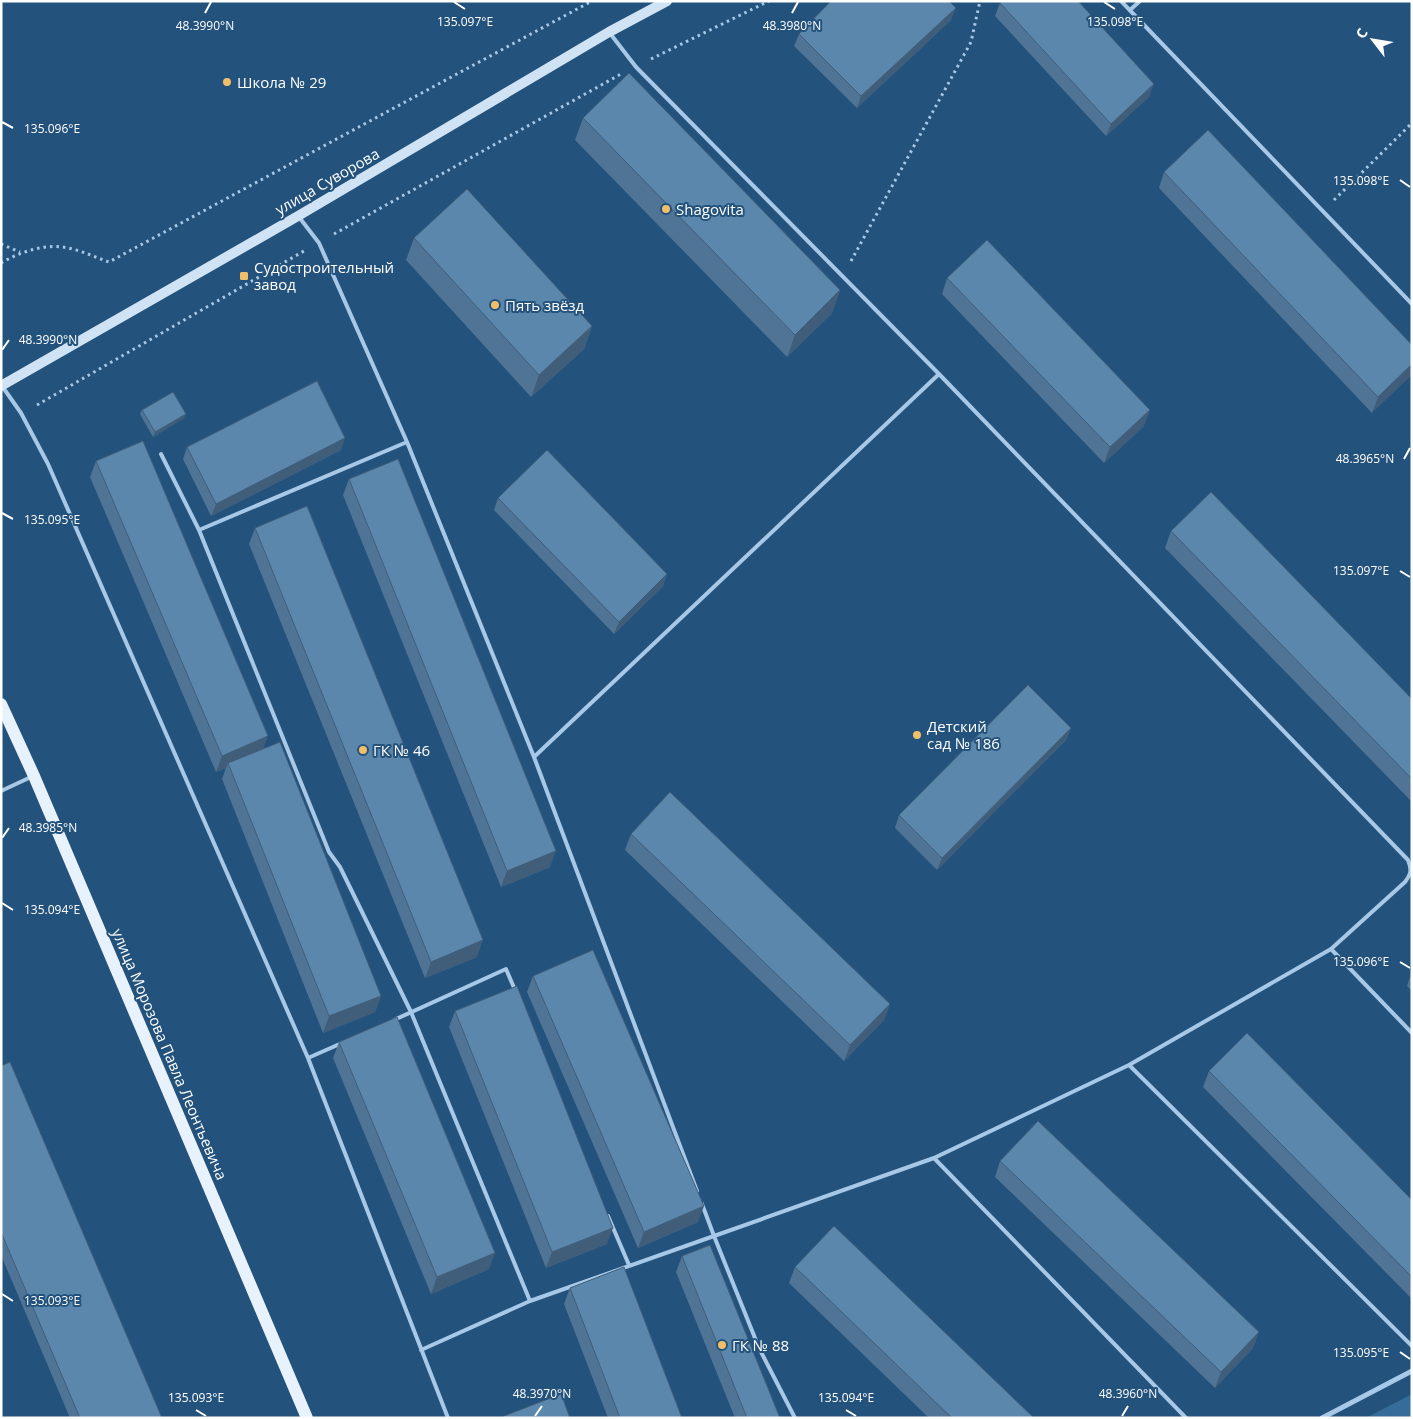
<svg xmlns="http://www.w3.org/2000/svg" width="1413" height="1419" viewBox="0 0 1413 1419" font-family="'Open Sans',sans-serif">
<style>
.green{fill:#366c9a}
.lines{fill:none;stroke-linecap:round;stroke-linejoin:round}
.path{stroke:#a7c8e6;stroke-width:3;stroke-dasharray:2.5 4;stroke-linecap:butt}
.lane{stroke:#a7c8e6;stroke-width:4}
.street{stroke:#a7c8e6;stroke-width:5}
.secondary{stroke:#d0e3f5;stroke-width:10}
.primary{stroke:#e8f2fd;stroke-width:12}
.wall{fill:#4f7495}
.shaded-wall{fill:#405e79}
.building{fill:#5c87ad;stroke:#405e79}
.ticks{fill:none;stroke:#fff;stroke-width:2}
.poi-dot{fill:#f1be6a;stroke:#23527c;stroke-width:2}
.labels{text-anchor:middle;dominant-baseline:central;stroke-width:4;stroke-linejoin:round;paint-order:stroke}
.poi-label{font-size:15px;fill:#fff;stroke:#23527c;text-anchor:start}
.street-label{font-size:15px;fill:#fff;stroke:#23527c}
.ticks-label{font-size:12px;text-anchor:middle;fill:#fff;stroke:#23527c;stroke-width:4;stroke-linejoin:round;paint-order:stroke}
</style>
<rect width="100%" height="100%" fill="#23527c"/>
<path class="green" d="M 1412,1394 L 1412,1418 L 1366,1418 Z"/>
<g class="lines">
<path class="path" d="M 651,59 L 769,1
M 1334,200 L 1412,123
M 334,234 L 621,74
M 1,244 L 20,252
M 851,261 L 971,42 L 980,1
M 1,263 C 22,251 48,242 72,249 C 85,252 97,258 109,262 L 592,1
M 37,405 L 304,251"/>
<path class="lane" d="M 1121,1 L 1412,304
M 1130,10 L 1140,1
M 609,32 L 636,67 L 939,374 L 1408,860 C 1412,870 1411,874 1405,882 L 1331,949 L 1129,1065 L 934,1158 L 714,1236 L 702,1204
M 299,217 L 319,243 L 407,442 L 534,757 L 697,1191
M 2,386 L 21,413 L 48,464 L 308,1058 L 448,1418
M 161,454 L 199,530 L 407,442
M 199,530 L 329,852 L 340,867 L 411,1012 L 530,1301
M 534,757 L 939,374
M 1,791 L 31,777
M 1331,949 L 1412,1033
M 394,1020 L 506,969 L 515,990
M 308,1058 L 342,1043
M 1129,1065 L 1412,1346
M 934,1158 L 1186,1418
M 608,1216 L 629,1265
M 421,1350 L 530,1301 L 714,1236 L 759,1348 L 795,1418"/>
<path class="street" d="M 1322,1418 L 1412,1371"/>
<path class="secondary" d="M 1,386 L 298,216 L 609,32 L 667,1"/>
<path class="primary" d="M 1,704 L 34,776 L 307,1418"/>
</g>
<path class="wall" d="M 1000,3 L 1149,97 L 1106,136 L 995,16 Z
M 951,20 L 857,108 L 794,46 L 799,34 Z
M 583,118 L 840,290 L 832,313 L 787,357 L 575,140 Z
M 1164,172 L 1412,345 L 1372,413 L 1159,188 Z
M 414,238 L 592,326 L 584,349 L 531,397 L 406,260 Z
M 947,278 L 1144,426 L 1104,463 L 942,294 Z
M 142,410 L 184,418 L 153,437 L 140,414 Z
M 187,447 L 341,450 L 211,516 L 183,459 Z
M 96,461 L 264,749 L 381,996 L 375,1012 L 323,1033 L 222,779 L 226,768 L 216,772 L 90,477 Z
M 349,479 L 550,867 L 501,887 L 343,495 Z
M 498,498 L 667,574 L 663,586 L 614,634 L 494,510 Z
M 255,528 L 477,957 L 425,978 L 249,544 Z
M 1171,531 L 1412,699 L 1412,802 L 1165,548 Z
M 1071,728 L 1066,740 L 937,870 L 895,828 L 899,815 Z
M 631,834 L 890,1004 L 884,1020 L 844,1061 L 625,850 Z
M 1412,971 L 1412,991 L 1407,986 Z
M 533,976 L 698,1222 L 638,1248 L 527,992 Z
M 455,1011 L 607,1244 L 546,1268 L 449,1027 Z
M 339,1042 L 489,1269 L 431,1294 L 333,1058 Z
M 1,1066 L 162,1418 L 70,1418 L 1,1255 Z
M 1209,1071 L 1412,1200 L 1412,1299 L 1203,1087 Z
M 1000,1161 L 1253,1348 L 1215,1388 L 995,1177 Z
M 682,1256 L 780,1418 L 735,1418 L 676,1272 Z
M 795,1267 L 1034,1418 L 929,1418 L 789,1283 Z
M 570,1288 L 682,1418 L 608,1418 L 564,1304 Z"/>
<path class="shaded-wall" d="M 956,8 L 951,20 L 857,108 L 861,96 Z
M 1154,84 L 1149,97 L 1106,136 L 1111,124 Z
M 840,290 L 832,313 L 787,357 L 795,335 Z
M 592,326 L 584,349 L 531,397 L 539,375 Z
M 1412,364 L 1412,375 L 1372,413 L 1378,397 Z
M 1150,410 L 1144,426 L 1104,463 L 1110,447 Z
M 186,414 L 184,418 L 153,437 L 155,432 Z
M 345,438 L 341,450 L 211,516 L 216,504 Z
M 667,574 L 663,586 L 614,634 L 619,622 Z
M 1071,728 L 1066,740 L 937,870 L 942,858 Z
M 268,736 L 262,752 L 228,763 L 226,768 L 216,772 L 222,756 Z
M 556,851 L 550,867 L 501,887 L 507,871 Z
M 483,940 L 477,957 L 425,978 L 431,962 Z
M 381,996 L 375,1012 L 323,1033 L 329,1016 Z
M 890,1004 L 884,1020 L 844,1061 L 850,1045 Z
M 704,1206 L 698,1222 L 638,1248 L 644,1232 Z
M 613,1228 L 607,1244 L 546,1268 L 552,1252 Z
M 495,1253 L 489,1269 L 431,1294 L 437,1277 Z
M 1259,1332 L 1253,1348 L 1215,1388 L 1221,1372 Z"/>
<path class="building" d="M 831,1 L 949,1 L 956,8 L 861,96 L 799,34 Z
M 1002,1 L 1078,1 L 1154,84 L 1111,124 L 1000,3 Z
M 629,73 L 840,290 L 795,335 L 583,118 Z
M 1208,130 L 1412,345 L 1412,364 L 1378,397 L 1164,172 Z
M 467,189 L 592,326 L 539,375 L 414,238 Z
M 987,240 L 1150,410 L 1110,447 L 947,278 Z
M 317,381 L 345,438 L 216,504 L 187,447 Z
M 173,392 L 186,414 L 155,432 L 142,410 Z
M 143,441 L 268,736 L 222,756 L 96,461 Z
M 547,450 L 667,574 L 619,622 L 498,498 Z
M 398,459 L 556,851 L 507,871 L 349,479 Z
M 1211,492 L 1412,699 L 1412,779 L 1171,531 Z
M 307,506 L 483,940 L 431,962 L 255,528 Z
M 1028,685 L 1071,728 L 942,858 L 899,815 Z
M 280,742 L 381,996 L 329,1016 L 228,763 Z
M 670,792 L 890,1004 L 850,1045 L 631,834 Z
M 593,950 L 704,1206 L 644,1232 L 533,976 Z
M 517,986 L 613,1228 L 552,1252 L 455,1011 Z
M 397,1017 L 495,1253 L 437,1277 L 339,1042 Z
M 1247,1033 L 1412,1200 L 1412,1277 L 1209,1071 Z
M 10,1062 L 162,1418 L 80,1418 L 1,1232 L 1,1066 Z
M 1038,1121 L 1259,1332 L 1221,1372 L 1000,1161 Z
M 834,1226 L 1034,1418 L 952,1418 L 795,1267 Z
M 710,1245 L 780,1418 L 747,1418 L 682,1256 Z
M 624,1267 L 682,1418 L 620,1418 L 570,1288 Z
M 561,1394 L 570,1418 L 499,1418 Z"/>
<path class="ticks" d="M 454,2 L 465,9M 1104,2 L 1115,9M 205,13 L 211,2M 792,13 L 798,2M 2,122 L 13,128M 1400,180 L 1410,187M 2,350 L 9,340M 1404,459 L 1410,448M 2,513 L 13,519M 1400,571 L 1410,577M 2,838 L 9,828M 2,903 L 13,910M 1400,962 L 1410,968M 2,1294 L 13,1301M 1400,1352 L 1410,1359M 196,1410 L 206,1416M 846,1410 L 856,1416M 535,1416 L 542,1406M 1122,1416 L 1128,1406"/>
<g class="poi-dot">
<circle cx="227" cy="82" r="5"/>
<circle cx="666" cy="209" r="5"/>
<rect x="239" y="271" width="10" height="10" rx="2.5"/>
<circle cx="495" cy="305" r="5"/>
<circle cx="917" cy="735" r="5"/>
<circle cx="363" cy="750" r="5"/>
<circle cx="722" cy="1345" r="5"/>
</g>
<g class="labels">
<g class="poi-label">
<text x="237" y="82">Школа № 29</text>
<text x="676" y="209">Shagovita</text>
<text x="254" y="267">Судостроительный<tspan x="254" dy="17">завод</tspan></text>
<text x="505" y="305">Пять звёзд</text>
<text x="927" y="726">Детский<tspan x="927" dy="17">сад № 186</tspan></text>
<text x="373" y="750">ГК № 46</text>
<text x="732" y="1345">ГК № 88</text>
</g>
<g class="street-label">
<text transform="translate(327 181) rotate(-30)">улица Суворова</text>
<text transform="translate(170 1054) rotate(67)">улица Морозова Павла Леонтьевича</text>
</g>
</g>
<g class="ticks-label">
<text x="465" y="26">135.097°E</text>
<text x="1115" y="26">135.098°E</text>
<text x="205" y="30">48.3990°N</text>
<text x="792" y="30">48.3980°N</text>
<text x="52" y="133">135.096°E</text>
<text x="1361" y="185">135.098°E</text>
<text x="48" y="344">48.3990°N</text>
<text x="1365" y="463">48.3965°N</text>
<text x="52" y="524">135.095°E</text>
<text x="1361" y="575">135.097°E</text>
<text x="48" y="832">48.3985°N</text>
<text x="52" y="914">135.094°E</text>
<text x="1361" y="966">135.096°E</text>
<text x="52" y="1305">135.093°E</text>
<text x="1361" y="1357">135.095°E</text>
<text x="542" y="1398">48.3970°N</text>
<text x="1128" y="1398">48.3960°N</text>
<text x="196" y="1402">135.093°E</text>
<text x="846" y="1402">135.094°E</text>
</g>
<rect width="1413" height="1419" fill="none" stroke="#ffffff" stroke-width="5"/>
<g transform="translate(1373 40) rotate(301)" stroke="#23527c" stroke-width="4" paint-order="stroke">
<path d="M0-4L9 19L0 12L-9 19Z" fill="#ffffff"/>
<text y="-8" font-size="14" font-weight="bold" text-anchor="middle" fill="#ffffff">С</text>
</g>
</svg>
